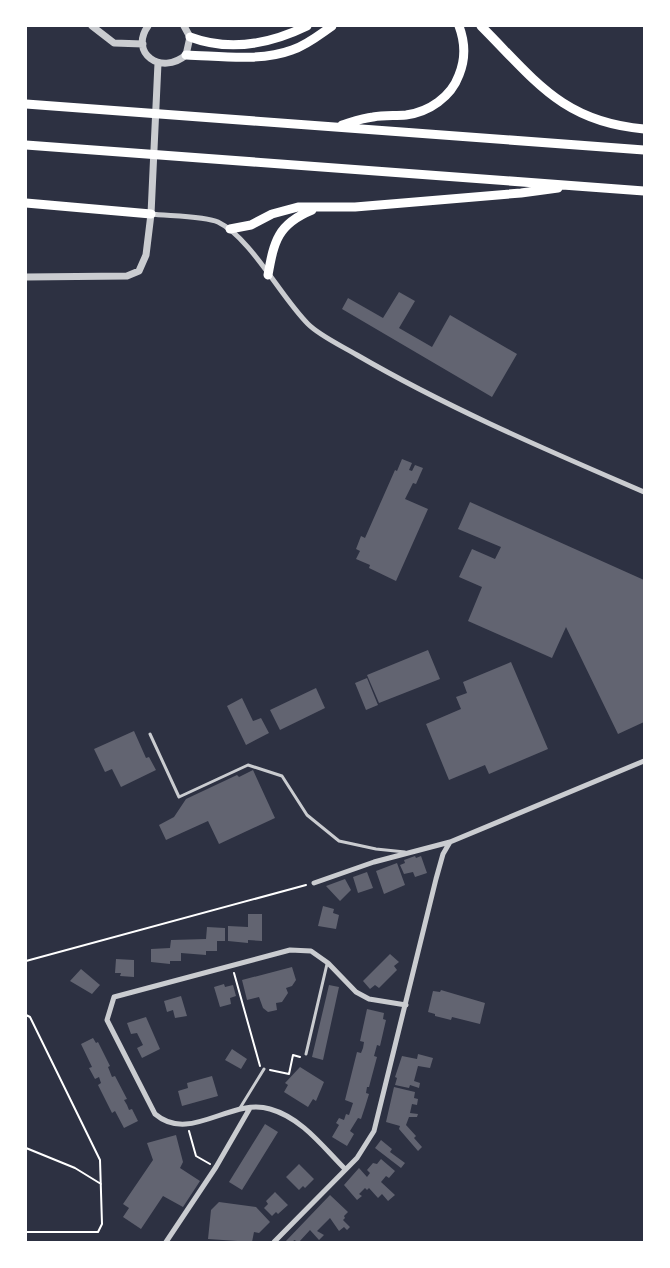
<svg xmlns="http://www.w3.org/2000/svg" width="670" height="1268" viewBox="0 0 670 1268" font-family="Spectral,serif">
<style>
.building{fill:#626471}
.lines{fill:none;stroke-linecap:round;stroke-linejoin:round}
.path{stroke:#fff;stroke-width:2}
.service{stroke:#caccd0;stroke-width:3}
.minor{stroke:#caccd0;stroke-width:5}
.tertiary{stroke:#caccd0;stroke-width:7}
.motorway{stroke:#fff;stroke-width:9}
</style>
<rect width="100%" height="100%" fill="#2d3142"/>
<path class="building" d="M 399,292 L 415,301 L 399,328 L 432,347 L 450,315 L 517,354 L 492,397 L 342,309 L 348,298 L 383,318 Z
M 402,459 L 412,463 L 409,470 L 412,471 L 415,465 L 423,468 L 416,484 L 413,483 L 405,499 L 428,509 L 396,581 L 369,568 L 370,565 L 356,559 L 360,551 L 356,549 L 361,536 L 365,538 L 395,470 L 397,471 Z
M 470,502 L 644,580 L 644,722 L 618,734 L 566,627 L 552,658 L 468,621 L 482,587 L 459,577 L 472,549 L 495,559 L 501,547 L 458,529 Z
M 428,650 L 440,679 L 379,703 L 367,675 Z
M 511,662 L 548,749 L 489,774 L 485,765 L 449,780 L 426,724 L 461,709 L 456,697 L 467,693 L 463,682 Z
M 367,678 L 378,705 L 366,710 L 355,683 Z
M 316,688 L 325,708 L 280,730 L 270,710 Z
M 242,698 L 253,721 L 261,718 L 269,733 L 246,745 L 227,706 Z
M 134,731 L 146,758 L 149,757 L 156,770 L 121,787 L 112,769 L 105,772 L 104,770 L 94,749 Z
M 253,770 L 275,818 L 219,844 L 208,821 L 166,840 L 159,825 L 174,817 L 186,799 L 237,775 L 239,777 Z
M 415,856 L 416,858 L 421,856 L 427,873 L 415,877 L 413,872 L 404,874 L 400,865 L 405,863 L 404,860 Z
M 397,863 L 405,885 L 384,894 L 376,871 Z
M 367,872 L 373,888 L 358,893 L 353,877 Z
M 345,879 L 351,890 L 340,901 L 326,886 Z
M 323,906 L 334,909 L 333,913 L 339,915 L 336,929 L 318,926 Z
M 248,914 L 262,914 L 262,941 L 248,940 L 248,943 L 228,941 L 228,926 L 248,927 Z
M 207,927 L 225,928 L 225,941 L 217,941 L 217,951 L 206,951 L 206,955 L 181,953 L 181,961 L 170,961 L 170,964 L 151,962 L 151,949 L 170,948 L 171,940 L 206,939 Z
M 390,954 L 399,962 L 394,966 L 397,970 L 379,988 L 375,985 L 370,989 L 363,981 Z
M 116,959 L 134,960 L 134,977 L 120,976 L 121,973 L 115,973 Z
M 292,967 L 296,980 L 292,986 L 286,988 L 288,993 L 282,1002 L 276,1003 L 277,1010 L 268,1012 L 263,1008 L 259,997 L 247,1000 L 242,980 Z
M 81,969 L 100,985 L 92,994 L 70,981 Z
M 224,984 L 225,987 L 233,985 L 236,996 L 230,998 L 231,1004 L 220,1007 L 214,987 Z
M 329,985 L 339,987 L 323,1060 L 312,1057 Z
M 441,990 L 485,1003 L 480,1024 L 452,1017 L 451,1020 L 435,1016 L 435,1014 L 428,1012 L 433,991 L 440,992 Z
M 181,996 L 187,1016 L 175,1018 L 173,1010 L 167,1012 L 164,1001 Z
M 367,1009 L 384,1013 L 383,1019 L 386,1020 L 380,1046 L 377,1045 L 374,1056 L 377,1057 L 369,1087 L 367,1087 L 366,1093 L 369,1094 L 365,1107 L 361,1119 L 358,1118 L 350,1131 L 354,1134 L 347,1146 L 332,1137 L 339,1125 L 336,1123 L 339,1118 L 344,1120 L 346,1114 L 349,1115 L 353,1103 L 345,1100 L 357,1052 L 361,1053 L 363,1048 L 364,1042 L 360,1041 Z
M 146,1017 L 160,1049 L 142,1058 L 137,1048 L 143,1045 L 137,1033 L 131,1034 L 127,1023 Z
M 93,1038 L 96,1043 L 98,1042 L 110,1066 L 108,1067 L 112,1077 L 115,1076 L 127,1099 L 124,1100 L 127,1105 L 129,1110 L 132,1109 L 138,1121 L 124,1128 L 115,1111 L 112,1113 L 98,1085 L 101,1083 L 99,1077 L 95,1079 L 89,1068 L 92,1067 L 81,1044 Z
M 232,1049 L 247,1059 L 241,1069 L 225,1060 Z
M 418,1054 L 433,1058 L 430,1068 L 418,1066 L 414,1081 L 420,1083 L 419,1088 L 410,1085 L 409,1088 L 395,1085 L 397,1078 L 395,1077 L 402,1056 L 417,1059 Z
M 300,1067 L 324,1082 L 316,1101 L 313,1099 L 308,1107 L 284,1092 L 288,1085 L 285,1083 Z
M 212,1076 L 218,1096 L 182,1106 L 178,1091 L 188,1088 L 187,1083 Z
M 394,1087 L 415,1092 L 414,1098 L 418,1099 L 417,1105 L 412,1104 L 410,1113 L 418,1114 L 417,1117 L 409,1117 L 406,1125 L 416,1136 L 414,1138 L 422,1147 L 418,1151 L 399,1129 L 400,1126 L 386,1122 Z
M 265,1124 L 278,1132 L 242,1190 L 229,1182 Z
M 176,1135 L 183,1162 L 180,1168 L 200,1181 L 183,1207 L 163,1196 L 141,1229 L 123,1217 L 129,1208 L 123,1204 L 153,1160 L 147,1143 Z
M 381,1140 L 392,1149 L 390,1152 L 405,1163 L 401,1168 L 375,1148 Z
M 381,1159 L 395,1171 L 389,1178 L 386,1176 L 381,1182 L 395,1195 L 388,1201 L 382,1194 L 378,1198 L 369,1188 L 367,1190 L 365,1188 L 359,1194 L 362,1196 L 357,1200 L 344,1185 L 359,1168 L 367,1177 L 370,1173 L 367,1170 L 373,1163 L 377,1164 Z
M 299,1164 L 314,1179 L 305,1188 L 303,1186 L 299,1190 L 286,1177 Z
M 275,1192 L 288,1205 L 278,1214 L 276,1212 L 272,1216 L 264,1208 L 268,1204 L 266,1201 Z
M 330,1195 L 348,1212 L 344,1216 L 345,1218 L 343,1220 L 350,1227 L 347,1230 L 344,1227 L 339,1231 L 330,1218 L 317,1231 L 324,1235 L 319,1240 L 310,1230 L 299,1242 L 294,1240 L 293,1242 L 285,1242 Z
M 219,1202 L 256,1207 L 270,1222 L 259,1233 L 254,1232 L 252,1242 L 208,1239 L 211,1210 Z"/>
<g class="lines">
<path class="path" d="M 26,961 L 306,885
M 234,973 L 260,1066
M 26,1015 L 30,1017 L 100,1160 L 102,1224 L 98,1232 L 26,1232
M 270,1070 L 289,1074 L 293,1055 L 300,1057
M 189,1131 L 196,1156 L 210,1164
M 26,1148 L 75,1168 L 101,1184"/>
<path class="service" d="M 150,734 L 179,797 L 248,765 L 282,776 L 307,815 L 339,841 L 376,849 L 405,852
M 306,1054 L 327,964
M 240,1108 L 264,1069"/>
<path class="minor" d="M 151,214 C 167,216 205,216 218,222 C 251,238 280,296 308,324 C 320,336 342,346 357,355 C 450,409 547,450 644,492
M 314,883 L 374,862 L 450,842 L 644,761
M 345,1169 C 323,1147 302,1118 270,1109 C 231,1097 190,1144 155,1114 L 107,1020 L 114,997 L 290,950 L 311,951 L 328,963 L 356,992 L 369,999 L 406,1005
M 166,1242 L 216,1167 L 250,1108
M 274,1242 L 357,1158 L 374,1131 L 436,879 L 443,854 L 450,842"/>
<path class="tertiary" d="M 92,26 L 114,43 L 143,44
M 148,26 C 129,53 161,76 186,55 L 190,37 L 184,26
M 26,277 L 127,276 L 139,271 L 146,255 L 151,214 L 158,63"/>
<path class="motorway" d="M 481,26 C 535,80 562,122 644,129
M 190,37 C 230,52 270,44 307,26
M 186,55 C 220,56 260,62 292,50 C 307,45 319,35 332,26
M 26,104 L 644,150
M 342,125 C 352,122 363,118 373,117 C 384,115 395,116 406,115 C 429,112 451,97 459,75 C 466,58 465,42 459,26
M 26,145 L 644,191
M 26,203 L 151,214
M 230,229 L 251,225 L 272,214 L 298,207 L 355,207 L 403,203 L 521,193 L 558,188
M 268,275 C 274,241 278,224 312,210"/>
</g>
<rect width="670" height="1268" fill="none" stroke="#ffffff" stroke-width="54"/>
</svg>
